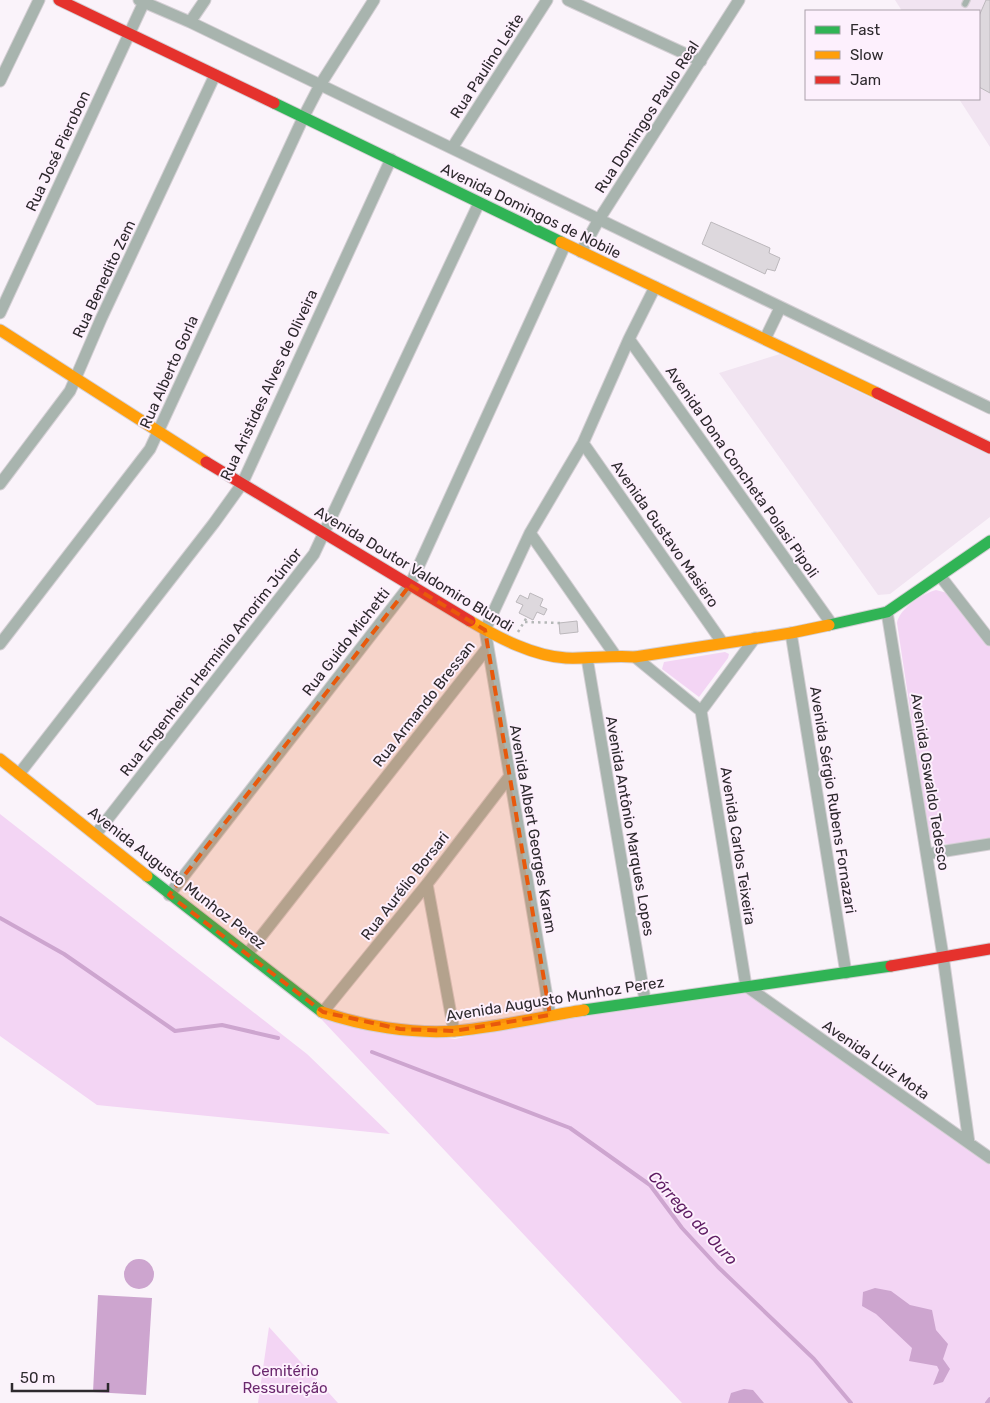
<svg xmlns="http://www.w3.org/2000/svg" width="990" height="1403" viewBox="0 0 990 1403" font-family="Rubik,sans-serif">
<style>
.built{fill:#f1e4f1}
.green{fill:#f3d5f4}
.water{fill:#cda5cf}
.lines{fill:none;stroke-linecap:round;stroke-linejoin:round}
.stream{stroke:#cda5cf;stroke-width:4}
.building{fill:#ddd8dd;stroke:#bcb8bc}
.lane-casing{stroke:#d4cfd4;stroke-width:8}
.street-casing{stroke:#d4cfd4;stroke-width:13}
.fast-casing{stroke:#d4cfd4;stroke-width:13}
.slow-casing{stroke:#d4cfd4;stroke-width:13}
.jam-casing{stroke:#d4cfd4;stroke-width:13}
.path{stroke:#b5b8b8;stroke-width:2.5;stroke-dasharray:2.5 4;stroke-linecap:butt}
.lane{stroke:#a8b4ae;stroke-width:5.5}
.street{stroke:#a8b4ae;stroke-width:11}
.fast{stroke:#30b455;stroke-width:11}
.slow{stroke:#ff9f0a;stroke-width:11}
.jam{stroke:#e5322d;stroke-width:11}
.marked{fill:#e8590c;fill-opacity:0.2;stroke:#e8590c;stroke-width:4;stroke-dasharray:10 6;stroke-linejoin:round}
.labels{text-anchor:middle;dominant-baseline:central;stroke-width:4;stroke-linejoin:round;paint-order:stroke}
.street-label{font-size:15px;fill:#2d292d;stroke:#fdf0fd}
.park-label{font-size:15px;fill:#6a286d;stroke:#fdf0fd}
.water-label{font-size:16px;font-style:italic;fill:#5e1c62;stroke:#fdf0fd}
</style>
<rect width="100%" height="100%" fill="#faf3fa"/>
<path class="built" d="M 895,0 L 990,0 L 990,147 L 959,99 L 979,99 L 979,11 L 902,11 Z
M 780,354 L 990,455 L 990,517 L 890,594 L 878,595 L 719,373 Z"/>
<path class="green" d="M 936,590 L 951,594 L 990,647 L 990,838 C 974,840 936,852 929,835 L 897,623 C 899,609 923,593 936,590 Z
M 725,652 L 729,654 L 728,658 L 699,697 L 662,669 L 664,662 Z
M 0,814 L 307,1054 L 390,1134 L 97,1105 L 0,1036 Z
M 745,988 L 990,1165 L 990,1403 L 682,1403 L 308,1005 L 339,1022 L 455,1039 L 551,1017 Z
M 269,1327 L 338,1403 L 258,1403 Z"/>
<path class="water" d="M124 1274a15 15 0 1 1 30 0a15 15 0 1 1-30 0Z
M 875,1288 L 891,1291 L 910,1305 L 932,1310 L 936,1330 L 948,1344 L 943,1359 L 950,1369 L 943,1382 L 933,1385 L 939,1370 L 937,1366 L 909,1361 L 912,1348 L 876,1314 L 862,1306 L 863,1292 Z
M 98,1295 L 152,1298 L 146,1395 L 93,1392 Z
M 744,1389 L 753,1390 L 764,1403 L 728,1403 L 731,1393 Z"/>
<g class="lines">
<path class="stream" d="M 0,918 L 64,954 L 175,1031 L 222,1025 L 278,1038
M 372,1052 L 570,1128 L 650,1185 L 682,1228 L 718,1267 L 814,1359 L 851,1403
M 987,1403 L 990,1399"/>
</g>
<path class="building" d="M 986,0 L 990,0 L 990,93 L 979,87 L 979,16 Z
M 711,222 L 770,248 L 769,253 L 780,258 L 775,271 L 767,269 L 765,274 L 702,244 Z
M 530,593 L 543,599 L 540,606 L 547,609 L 544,615 L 537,612 L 533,620 L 519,613 L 523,605 L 516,602 L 520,595 L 528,599 Z
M 577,621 L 578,632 L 560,634 L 559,623 Z"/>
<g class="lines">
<g class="lane-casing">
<path id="lane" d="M 965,4 L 967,0"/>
</g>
<g class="street-casing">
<path id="street" d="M 139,0 L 190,22 L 990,408
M 568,0 L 701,61
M 190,22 L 205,0
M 0,81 L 39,0
M 452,148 L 547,0
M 581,252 L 598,221 L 739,0
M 0,313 L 144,2
M 629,339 L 831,623
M 765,339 L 780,308
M 583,443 L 722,642
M 0,484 L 70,391 L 101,319 L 215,75
M 530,533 L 615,655
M 941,577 L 990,640
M 887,612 L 943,956 L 969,1143
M 791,633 L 846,973
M 0,644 L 150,449 L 304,116 L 320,85 L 374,0
M 488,647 L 550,1015
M 635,657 L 701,711 L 746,986 L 990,1158
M 587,658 L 645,1000
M 701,711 L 755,638
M 19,774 L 214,523 L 242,484 L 391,159
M 96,834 L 314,554 L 479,203
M 927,854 L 990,844
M 427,884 L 454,1031
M 169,895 L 410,585 L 565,245
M 248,953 L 488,647 L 485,630 L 530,533 L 583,443 L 629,339 L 655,287
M 323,1012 L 427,884 L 509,777"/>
</g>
<g class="fast-casing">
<path id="fast" d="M 274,103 L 561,242
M 829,625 L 887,612 L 990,541
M 147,876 L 322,1012
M 584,1010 L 891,966"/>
</g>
<g class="slow-casing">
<path id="slow" d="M 561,242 L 877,393
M 0,330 L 206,462
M 470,621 C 499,638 533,656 566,658 C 589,659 612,655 635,657 L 791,633 L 829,625
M 0,759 L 147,876
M 322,1012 C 363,1026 412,1034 455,1031 C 498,1027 541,1017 584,1010"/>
</g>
<g class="jam-casing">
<path id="jam" d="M 59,0 L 274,103
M 877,393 L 990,448
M 206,462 L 470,621
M 891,966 L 990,949"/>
</g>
<path class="path" d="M 525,622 L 561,623
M 518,632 L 527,617"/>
<use href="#lane" class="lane"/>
<use href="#street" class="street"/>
<use href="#fast" class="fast"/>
<use href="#slow" class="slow"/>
<use href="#jam" class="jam"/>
</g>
<path class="marked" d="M 410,585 L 485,630 L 550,1015 L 454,1031 L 400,1029 L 323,1012 L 169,895 Z"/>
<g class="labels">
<g class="street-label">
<text transform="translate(487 66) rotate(-57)">Rua Paulino Leite</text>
<text transform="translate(647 117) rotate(-57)">Rua Domingos Paulo Real</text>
<text transform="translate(58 151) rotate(-65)">Rua José Pierobon</text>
<text transform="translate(531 211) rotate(26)">Avenida Domingos de Nobile</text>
<text transform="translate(104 279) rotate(-65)">Rua Benedito Zem</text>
<text transform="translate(169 372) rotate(-66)">Rua Alberto Gorla</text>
<text transform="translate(269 385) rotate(-65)">Rua Aristides Alves de Oliveira</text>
<text transform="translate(742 472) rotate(55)">Avenida Dona Concheta Polasi Pipoli</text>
<text transform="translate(665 534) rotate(55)">Avenida Gustavo Masiero</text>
<text transform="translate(414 569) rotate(31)">Avenida Doutor Valdomiro Blundi</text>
<text transform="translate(346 642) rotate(-52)">Rua Guido Michetti</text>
<text transform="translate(211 662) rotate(-52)">Rua Engenheiro Herminio Amorim Júnior</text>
<text transform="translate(424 704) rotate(-52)">Rua Armando Bressan</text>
<text transform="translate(930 782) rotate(81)">Avenida Oswaldo Tedesco</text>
<text transform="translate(833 800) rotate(81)">Avenida Sérgio Rubens Fornazari</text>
<text transform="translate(630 826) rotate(80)">Avenida Antônio Marques Lopes</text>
<text transform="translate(533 829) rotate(80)">Avenida Albert Georges Karam</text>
<text transform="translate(738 846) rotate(81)">Avenida Carlos Teixeira</text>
<text transform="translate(177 878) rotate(38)">Avenida Augusto Munhoz Perez</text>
<text transform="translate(405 886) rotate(-52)">Rua Aurélio Borsari</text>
<text transform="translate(555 999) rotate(-9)">Avenida Augusto Munhoz Perez</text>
<text transform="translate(876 1060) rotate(35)">Avenida Luiz Mota</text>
</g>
<g class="park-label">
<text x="285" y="1371">Cemitério<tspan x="285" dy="17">Ressureição</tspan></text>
</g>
<g class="water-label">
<text transform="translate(693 1218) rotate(47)">Córrego do Ouro</text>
</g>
</g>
<rect x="805" y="10" width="175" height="90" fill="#fdf0fd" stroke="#aaa0aa"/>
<rect x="815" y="26" width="25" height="8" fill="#30b455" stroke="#aaa0aa"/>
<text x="850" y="35" font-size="15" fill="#2d292d">Fast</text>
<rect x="815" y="51" width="25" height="8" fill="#ff9f0a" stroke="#aaa0aa"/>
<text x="850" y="60" font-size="15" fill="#2d292d">Slow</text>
<rect x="815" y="76" width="25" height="8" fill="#e5322d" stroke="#aaa0aa"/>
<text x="850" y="85" font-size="15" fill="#2d292d">Jam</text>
<path d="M12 1383v8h96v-8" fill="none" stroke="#2d292d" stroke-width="2.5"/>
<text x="20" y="1383" font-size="15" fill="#2d292d" stroke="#fdf0fd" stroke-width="4" paint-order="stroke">50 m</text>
</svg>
